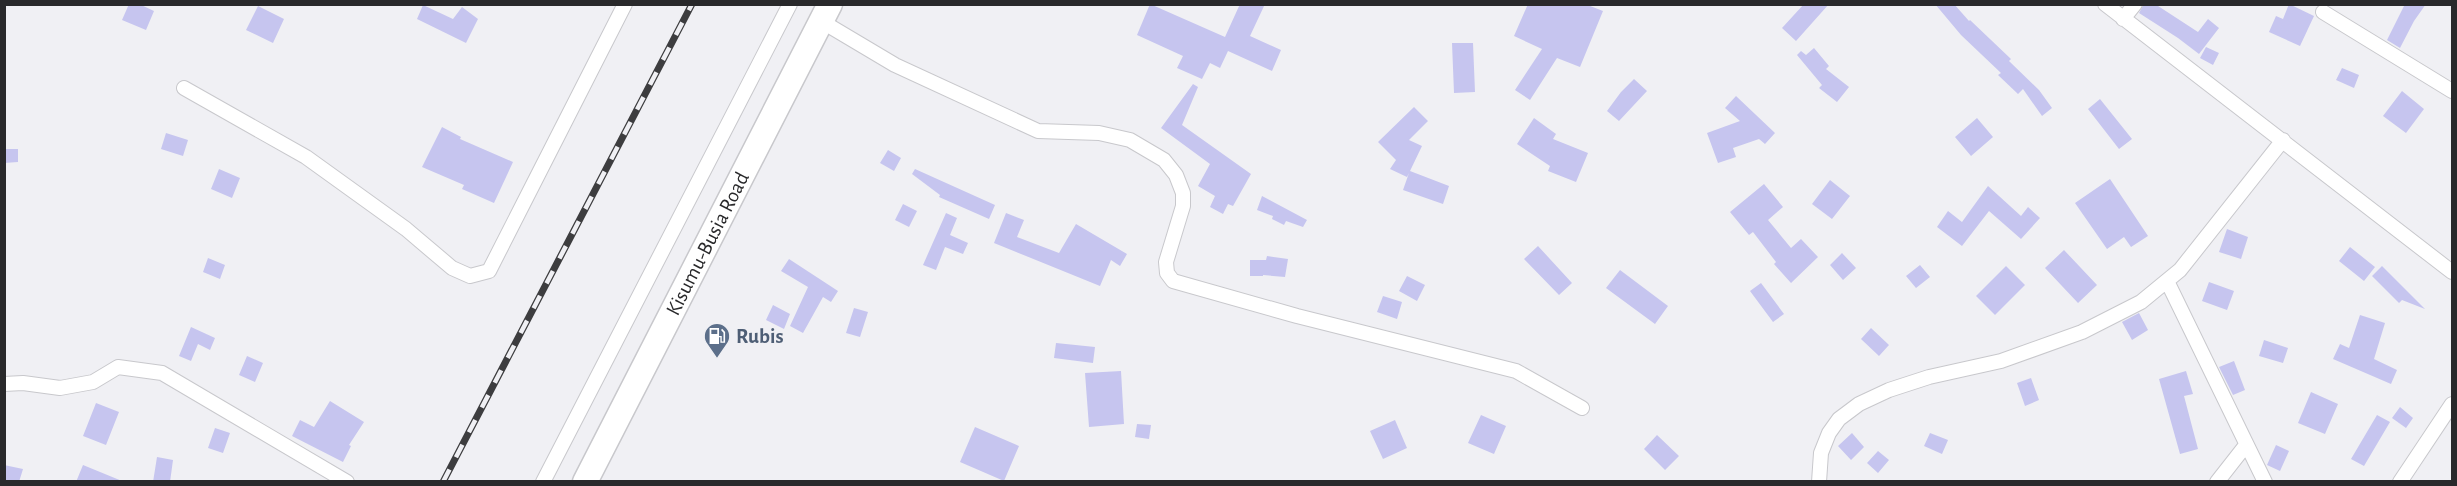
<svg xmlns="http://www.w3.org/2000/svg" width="2457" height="486" viewBox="0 0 2457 486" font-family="'Alegreya Sans',sans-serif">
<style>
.building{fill:#c6c5ef}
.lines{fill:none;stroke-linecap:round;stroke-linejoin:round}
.street-casing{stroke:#c8c8cc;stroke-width:16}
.highway-casing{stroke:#c8c8cc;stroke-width:27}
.street{stroke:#fff;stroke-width:14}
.highway{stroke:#fff;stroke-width:24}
.rail-casing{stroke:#3d3d3f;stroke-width:7}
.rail{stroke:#f0f0f4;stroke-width:4.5;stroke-dasharray:14;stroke-linecap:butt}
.labels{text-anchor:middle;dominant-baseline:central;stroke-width:5;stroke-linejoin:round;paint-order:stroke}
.street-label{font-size:21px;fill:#29292b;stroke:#f0f0f4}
.service-label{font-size:21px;font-weight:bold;fill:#4e5e75;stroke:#f0f0f4;text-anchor:start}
</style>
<rect width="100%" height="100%" fill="#f0f0f4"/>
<path class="building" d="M 129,4 L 139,4 L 154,11 L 146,30 L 122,20 Z
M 1150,4 L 1225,37 L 1240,4 L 1265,4 L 1250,36 L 1281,50 L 1272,71 L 1228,51 L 1220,68 L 1210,63 L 1202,79 L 1177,68 L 1183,56 L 1137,35 Z
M 1528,4 L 1585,4 L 1603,11 L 1580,67 L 1557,58 L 1530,100 L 1515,90 L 1542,49 L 1514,36 Z
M 1804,4 L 1829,4 L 1796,41 L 1782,28 Z
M 1935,4 L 1954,4 L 1969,21 L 1970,20 L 2011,59 L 2009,61 L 2039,90 L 2052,108 L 2042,116 L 2023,89 L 2018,94 L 1998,75 L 2001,73 L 1961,35 Z
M 2144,4 L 2155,4 L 2198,32 L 2208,19 L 2219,28 L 2199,54 L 2178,38 L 2139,13 Z
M 2289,4 L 2314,16 L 2300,46 L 2269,32 L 2276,16 L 2283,19 Z
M 2405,4 L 2426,4 L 2414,21 L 2400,48 L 2387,40 Z
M 423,5 L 453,19 L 462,7 L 478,19 L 466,43 L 417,19 Z
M 258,6 L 284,19 L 273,43 L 246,30 Z
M 1452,43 L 1473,43 L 1475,92 L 1454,93 Z
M 2206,47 L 2219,53 L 2213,65 L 2200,58 Z
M 1814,48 L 1829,66 L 1826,69 L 1849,87 L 1837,102 L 1819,88 L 1822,85 L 1797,55 L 1801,51 L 1806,55 Z
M 2342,68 L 2359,75 L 2354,88 L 2336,80 Z
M 1634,79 L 1647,91 L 1619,121 L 1607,111 L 1621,92 Z
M 1193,84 L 1198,87 L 1182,125 L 1251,174 L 1233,206 L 1228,204 L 1223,214 L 1210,207 L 1215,196 L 1198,186 L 1210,164 L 1161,128 Z
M 2402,91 L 2424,109 L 2406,133 L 2383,116 Z
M 1736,96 L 1775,133 L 1765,144 L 1759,139 L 1733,148 L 1736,157 L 1718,163 L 1707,133 L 1740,121 L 1725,108 Z
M 2100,99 L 2132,139 L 2119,149 L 2088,109 Z
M 1414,107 L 1428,121 L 1409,140 L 1422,146 L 1410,171 L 1449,186 L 1443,204 L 1403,190 L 1409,173 L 1407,177 L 1390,169 L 1396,160 L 1378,142 Z
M 1534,118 L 1556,134 L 1553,139 L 1588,153 L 1576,182 L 1548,171 L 1550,166 L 1517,144 Z
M 1977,118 L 1993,137 L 1971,156 L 1955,137 Z
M 442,127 L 461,137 L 460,139 L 513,162 L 494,203 L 462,189 L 464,185 L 422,167 Z
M 166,133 L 188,140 L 183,156 L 161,149 Z
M 4,149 L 18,149 L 18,162 L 4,163 Z
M 888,150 L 901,158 L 894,171 L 880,163 Z
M 219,169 L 240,178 L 232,198 L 211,189 Z
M 915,169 L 995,205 L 989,219 L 939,197 L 940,195 L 912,174 Z
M 2110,179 L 2148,236 L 2131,247 L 2124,237 L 2107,249 L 2075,203 Z
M 1830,180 L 1850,196 L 1832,219 L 1812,204 Z
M 1764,184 L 1783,207 L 1768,220 L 1791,248 L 1801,239 L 1818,257 L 1791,283 L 1774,264 L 1776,262 L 1753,232 L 1749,235 L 1730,212 Z
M 1988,186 L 2021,216 L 2028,207 L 2040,218 L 2021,239 L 1989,211 L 1962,246 L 1937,227 L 1948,211 L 1962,222 Z
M 1262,196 L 1307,220 L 1303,227 L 1286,221 L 1284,225 L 1272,219 L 1273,216 L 1257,210 Z
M 903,204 L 917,211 L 909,227 L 895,220 Z
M 946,213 L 957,218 L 950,235 L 968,243 L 963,254 L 945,247 L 936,270 L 923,265 Z
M 1006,213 L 1024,220 L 1017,237 L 1059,253 L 1076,224 L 1127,254 L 1120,266 L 1111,260 L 1100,286 L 994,243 Z
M 2227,229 L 2248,237 L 2241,259 L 2219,252 Z
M 1538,246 L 1572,283 L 1559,295 L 1524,259 Z
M 2350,247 L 2375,267 L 2364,281 L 2339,261 Z
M 2064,250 L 2097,285 L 2078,303 L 2045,268 Z
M 1842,253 L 1856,268 L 1843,280 L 1830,265 Z
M 1267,256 L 1288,259 L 1285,277 L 1263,275 L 1263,276 L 1250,276 L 1250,260 L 1266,260 Z
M 208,258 L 225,265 L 220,279 L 203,272 Z
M 789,259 L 838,291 L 831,302 L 823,297 L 803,333 L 790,326 L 808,287 L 781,271 Z
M 1920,265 L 1930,277 L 1916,288 L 1906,276 Z
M 2006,266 L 2025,285 L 1995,315 L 1976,296 Z
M 2382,266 L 2425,309 L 2402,300 L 2399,303 L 2372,276 Z
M 1620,270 L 1668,306 L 1655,324 L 1606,288 Z
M 1407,276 L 1425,285 L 1417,301 L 1399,291 Z
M 2209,282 L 2234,291 L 2227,310 L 2202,301 Z
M 1761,283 L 1784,314 L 1773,322 L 1750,291 Z
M 1383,296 L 1402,302 L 1397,319 L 1377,312 Z
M 773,305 L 790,314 L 784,329 L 766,320 Z
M 854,308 L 868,312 L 860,337 L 846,333 Z
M 2139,313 L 2148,330 L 2132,340 L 2122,322 Z
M 2360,315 L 2385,323 L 2374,359 L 2397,370 L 2391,384 L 2333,359 L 2340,344 L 2349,348 Z
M 191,327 L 215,338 L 210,350 L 198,344 L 191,361 L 179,356 Z
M 1871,328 L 1889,345 L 1879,356 L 1861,339 Z
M 2264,340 L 2288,348 L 2283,363 L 2259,356 Z
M 1056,343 L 1095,347 L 1093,363 L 1054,358 Z
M 247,356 L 263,363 L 255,382 L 239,375 Z
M 2234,361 L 2245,390 L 2233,395 L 2219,367 Z
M 1121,371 L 1124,424 L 1089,427 L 1085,373 Z
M 2186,371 L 2193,394 L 2184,396 L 2198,449 L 2180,454 L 2159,379 Z
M 2031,378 L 2039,400 L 2025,406 L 2017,383 Z
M 2311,392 L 2338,404 L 2325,434 L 2298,423 Z
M 330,401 L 364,422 L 349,445 L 351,446 L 343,462 L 292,436 L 300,420 L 314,427 Z
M 96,403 L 119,412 L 106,445 L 83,436 Z
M 2400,407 L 2413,418 L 2406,428 L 2392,418 Z
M 1481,415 L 1506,426 L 1494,454 L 1468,443 Z
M 2377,415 L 2390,422 L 2364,466 L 2351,459 Z
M 1395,420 L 1407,448 L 1383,459 L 1370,431 Z
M 1137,424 L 1151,425 L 1149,439 L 1135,437 Z
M 975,427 L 1019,446 L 1004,481 L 960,462 Z
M 215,428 L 230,433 L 223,453 L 208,448 Z
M 1852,433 L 1864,447 L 1851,460 L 1838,446 Z
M 1930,433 L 1948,440 L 1942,454 L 1924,446 Z
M 1657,435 L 1679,456 L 1665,470 L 1644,449 Z
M 2276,445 L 2289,451 L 2280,471 L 2267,465 Z
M 1878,451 L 1889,460 L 1878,473 L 1867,463 Z
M 157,457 L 173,460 L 170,482 L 153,482 Z
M 4,465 L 23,469 L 19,482 L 4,482 Z
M 83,465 L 122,481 L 122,482 L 76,482 Z"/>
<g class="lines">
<g class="street-casing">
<path id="street" d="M 2105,4 L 2452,272
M 2323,12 L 2452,91
M 2123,19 L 2135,4
M 821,21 L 895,65 L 1038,131 L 1099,133 L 1130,140 L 1164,160 L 1176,175 L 1183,193 L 1183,206 L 1166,262 L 1167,273 L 1173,281 L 1297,316 L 1516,371 L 1582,408
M 184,88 L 306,157 L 406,229 L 452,268 L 470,276 L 489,271 L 625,4
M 2167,281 L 2265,482
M 4,384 L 23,383 L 60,388 L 93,382 L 118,367 L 162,373 L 347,482
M 543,482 L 790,4
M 1819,482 L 1821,453 L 1829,433 L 1839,419 L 1859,404 L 1889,390 L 1929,377 L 2001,361 L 2082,332 L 2141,302 L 2180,270 L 2283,140
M 2217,482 L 2246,445
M 2400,482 L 2452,404"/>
</g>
<g class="highway-casing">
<g id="highway">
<path id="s1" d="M 585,482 L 830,4"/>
</g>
</g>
<use href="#street" class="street"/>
<use href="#highway" class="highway"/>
<g class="rail-casing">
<path id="rail" d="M 443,482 L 692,4"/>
</g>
<use href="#rail" class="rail"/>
</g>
<defs>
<g id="fuel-pin" transform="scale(1.35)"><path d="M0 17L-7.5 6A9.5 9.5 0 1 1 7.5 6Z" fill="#5c6f8a" stroke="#f0f0f4"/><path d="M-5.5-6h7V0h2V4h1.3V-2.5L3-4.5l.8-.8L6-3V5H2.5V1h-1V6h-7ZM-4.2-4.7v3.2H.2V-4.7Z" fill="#fff"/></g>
</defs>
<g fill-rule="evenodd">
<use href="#fuel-pin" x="717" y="336"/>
</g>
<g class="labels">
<g class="street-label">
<text stroke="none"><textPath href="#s1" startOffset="268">Kisumu-Busia Road</textPath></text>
</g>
<g class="service-label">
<text x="736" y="336">Rubis</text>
</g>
</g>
<rect width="2457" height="486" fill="none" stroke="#29292b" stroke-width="12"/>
</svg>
